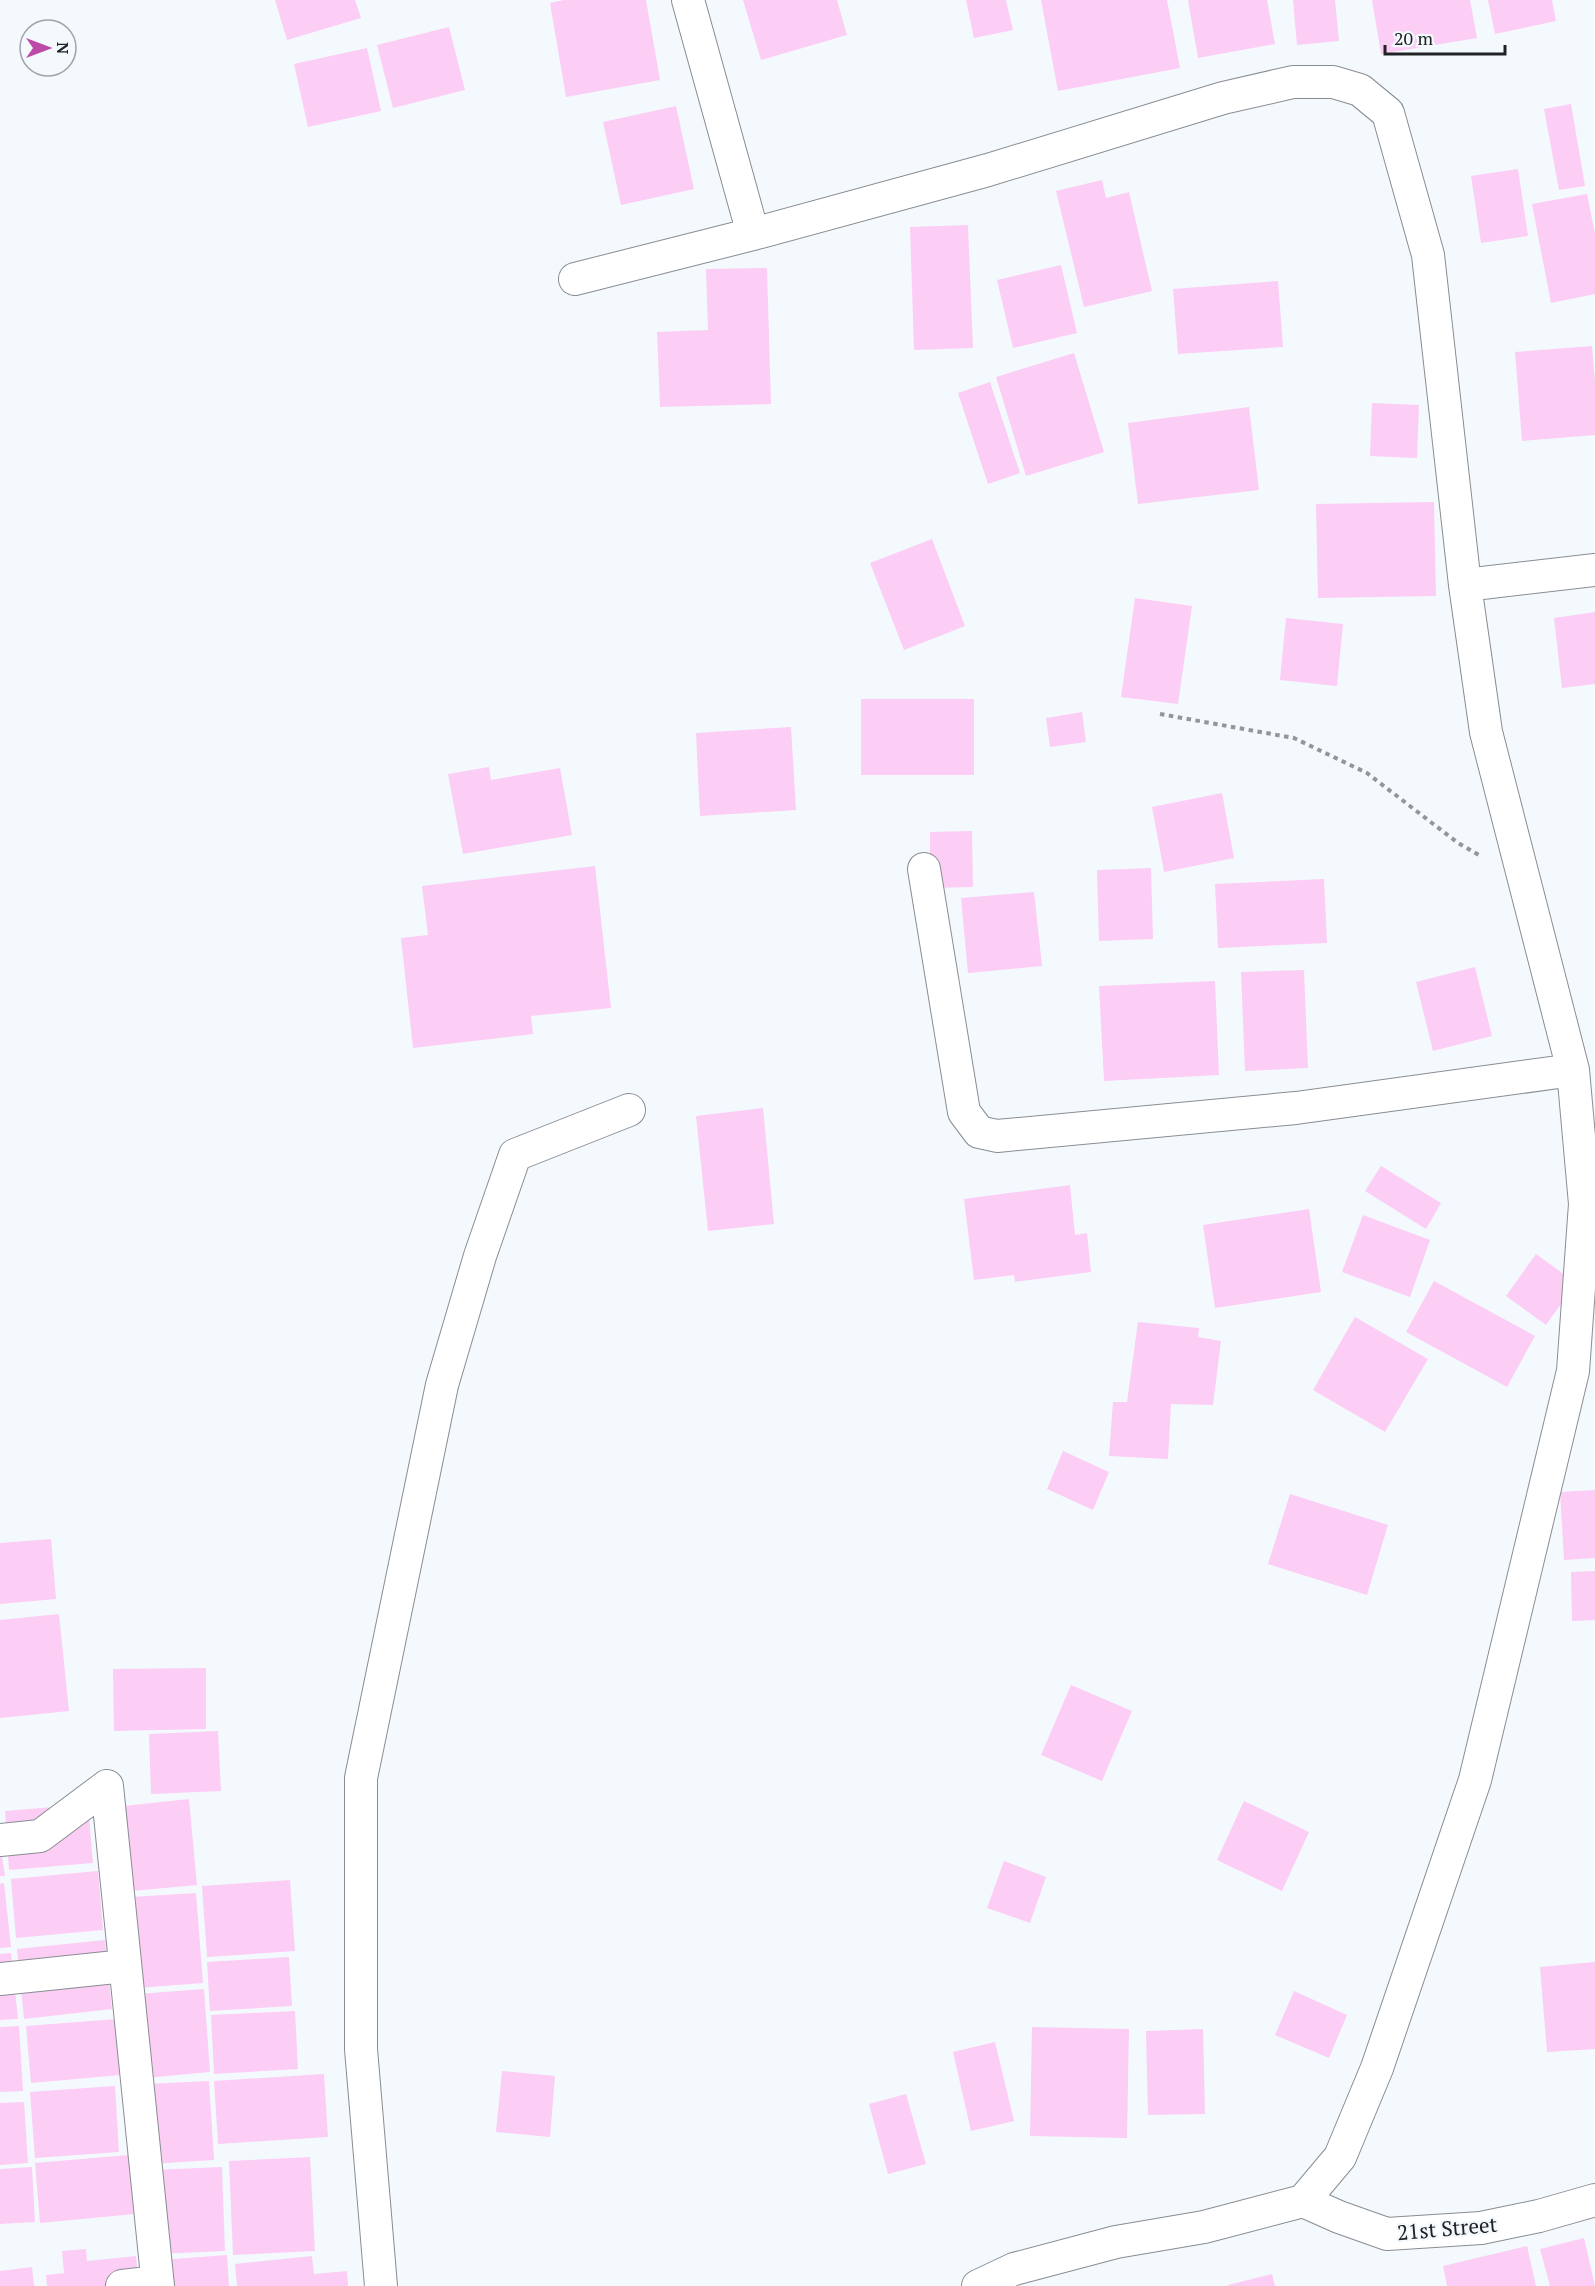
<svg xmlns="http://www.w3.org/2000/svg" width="1595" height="2286" viewBox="0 0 1595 2286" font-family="'PT Serif',serif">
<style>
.building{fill:#fccdf5}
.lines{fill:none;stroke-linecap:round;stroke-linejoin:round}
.street-casing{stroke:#898d92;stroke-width:34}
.path{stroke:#929599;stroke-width:4;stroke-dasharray:4.5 4.5;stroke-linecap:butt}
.street{stroke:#fff;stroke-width:32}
.labels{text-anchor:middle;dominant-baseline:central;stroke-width:4.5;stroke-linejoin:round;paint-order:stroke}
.street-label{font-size:21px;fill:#202224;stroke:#f4f9fe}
</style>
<rect width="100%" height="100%" fill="#f4f9fe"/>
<path class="building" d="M 275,0 L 355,0 L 361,18 L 287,40 Z
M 564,0 L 646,0 L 660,80 L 566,97 L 550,3 Z
M 743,0 L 837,0 L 847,35 L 761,60 Z
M 966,0 L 1006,0 L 1013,30 L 974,38 Z
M 1041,0 L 1167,0 L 1180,68 L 1058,91 Z
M 1188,0 L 1267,0 L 1275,44 L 1198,58 Z
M 1293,0 L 1335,0 L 1339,41 L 1297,45 Z
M 1372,0 L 1470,0 L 1477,38 L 1381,54 Z
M 1488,0 L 1552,0 L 1556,21 L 1495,34 Z
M 449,27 L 465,90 L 393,108 L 377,45 Z
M 367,48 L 381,111 L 308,127 L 294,64 Z
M 1571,104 L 1585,186 L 1559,190 L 1544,109 Z
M 676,106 L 694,189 L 621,205 L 603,122 Z
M 1518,169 L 1528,236 L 1481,243 L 1471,176 Z
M 1102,180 L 1106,198 L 1129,192 L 1152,291 L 1084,307 L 1056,191 Z
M 1587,194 L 1595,234 L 1595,294 L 1551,303 L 1532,204 Z
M 968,225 L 973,348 L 914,350 L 910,227 Z
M 1061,265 L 1077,333 L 1013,348 L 997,280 Z
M 767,268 L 771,404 L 660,407 L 657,332 L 708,330 L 706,269 Z
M 1278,281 L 1283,347 L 1178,354 L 1173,289 Z
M 1592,346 L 1595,382 L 1595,435 L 1522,441 L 1515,352 Z
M 1074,353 L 1104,452 L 1026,476 L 996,377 Z
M 990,382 L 1020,473 L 988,484 L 958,393 Z
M 1372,403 L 1419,405 L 1417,458 L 1370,456 Z
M 1249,407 L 1259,490 L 1138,504 L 1128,423 Z
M 1434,502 L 1436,596 L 1318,598 L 1316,504 Z
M 932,539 L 965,626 L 904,650 L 870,563 Z
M 1135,598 L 1192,606 L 1178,704 L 1121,697 Z
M 1595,612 L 1595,684 L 1562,688 L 1554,618 Z
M 1286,618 L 1343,624 L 1337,686 L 1280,680 Z
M 861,699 L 974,699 L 974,775 L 861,775 Z
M 1082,712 L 1086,742 L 1050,747 L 1046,718 Z
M 791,727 L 796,810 L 700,816 L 696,733 Z
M 489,767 L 491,780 L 560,768 L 572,835 L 463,854 L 448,774 Z
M 1222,793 L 1234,858 L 1164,872 L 1152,807 Z
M 972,831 L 973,887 L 930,888 L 930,832 Z
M 595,866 L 611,1008 L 531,1016 L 533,1034 L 413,1048 L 401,938 L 428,935 L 422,886 Z
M 1151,868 L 1153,939 L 1099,941 L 1097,870 Z
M 1324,879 L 1327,943 L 1218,948 L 1215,884 Z
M 1034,892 L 1042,966 L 968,973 L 961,898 Z
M 1475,967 L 1492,1036 L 1433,1051 L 1416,982 Z
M 1304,970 L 1308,1068 L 1245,1071 L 1241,972 Z
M 1215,981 L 1219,1075 L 1104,1081 L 1099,986 Z
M 763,1108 L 774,1224 L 708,1231 L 696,1116 Z
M 1381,1166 L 1441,1203 L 1426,1229 L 1365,1191 Z
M 1070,1185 L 1075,1235 L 1087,1233 L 1091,1272 L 1015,1282 L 1014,1275 L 974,1280 L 964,1199 Z
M 1309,1209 L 1321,1292 L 1215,1308 L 1203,1225 Z
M 1363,1215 L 1430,1240 L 1410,1297 L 1342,1272 Z
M 1536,1254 L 1576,1283 L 1546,1325 L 1506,1296 Z
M 1434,1281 L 1535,1336 L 1507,1387 L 1406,1332 Z
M 1355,1317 L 1428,1359 L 1385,1432 L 1313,1390 Z
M 1138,1322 L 1199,1328 L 1198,1337 L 1221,1341 L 1213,1405 L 1171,1404 L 1168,1459 L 1109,1456 L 1113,1402 L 1127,1402 Z
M 1063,1451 L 1109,1472 L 1093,1510 L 1047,1489 Z
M 1595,1490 L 1595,1558 L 1564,1560 L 1560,1492 Z
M 1290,1494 L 1388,1525 L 1367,1595 L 1268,1564 Z
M 51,1539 L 56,1599 L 0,1604 L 0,1543 Z
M 1595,1571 L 1595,1620 L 1572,1621 L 1571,1572 Z
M 59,1614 L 69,1711 L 0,1718 L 0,1620 Z
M 206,1668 L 206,1729 L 114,1731 L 113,1669 Z
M 1071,1685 L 1132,1711 L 1102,1781 L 1041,1755 Z
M 218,1731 L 221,1791 L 151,1794 L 149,1734 Z
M 189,1799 L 197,1885 L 132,1891 L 124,1806 Z
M 1244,1801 L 1309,1832 L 1282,1891 L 1217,1860 Z
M 88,1804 L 93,1863 L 9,1870 L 5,1811 Z
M 0,1844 L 5,1876 L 0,1876 Z
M 1004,1861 L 1046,1877 L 1030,1923 L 987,1908 Z
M 98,1871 L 103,1930 L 16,1938 L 11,1879 Z
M 290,1880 L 295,1951 L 207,1957 L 202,1886 Z
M 4,1883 L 11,1947 L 0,1948 L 0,1884 Z
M 196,1893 L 203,1983 L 137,1988 L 131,1897 Z
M 105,1940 L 112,2009 L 24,2019 L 17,1949 Z
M 11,1953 L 18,2019 L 0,2020 L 0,1954 Z
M 289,1957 L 292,2006 L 210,2011 L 207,1962 Z
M 1595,1962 L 1595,2049 L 1547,2052 L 1540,1967 Z
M 204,1989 L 210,2072 L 145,2078 L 138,1994 Z
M 1294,1991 L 1347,2015 L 1329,2058 L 1275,2035 Z
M 295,2011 L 298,2069 L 214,2074 L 211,2015 Z
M 117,2019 L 121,2075 L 31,2083 L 26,2026 Z
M 19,2026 L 23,2091 L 0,2092 L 0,2027 Z
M 1032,2027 L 1129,2029 L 1127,2138 L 1030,2136 Z
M 1203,2029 L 1205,2114 L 1148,2115 L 1146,2031 Z
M 995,2042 L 1014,2121 L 971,2131 L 953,2052 Z
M 502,2071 L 555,2076 L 550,2137 L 496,2132 Z
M 324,2074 L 328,2137 L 218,2144 L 214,2081 Z
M 209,2081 L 214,2160 L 151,2164 L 146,2084 Z
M 115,2086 L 119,2152 L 35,2158 L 30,2092 Z
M 906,2094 L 926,2164 L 888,2174 L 869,2104 Z
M 24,2102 L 28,2163 L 0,2165 L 0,2103 Z
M 129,2155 L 135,2214 L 40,2223 L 35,2163 Z
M 310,2157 L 315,2251 L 233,2255 L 229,2161 Z
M 32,2167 L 35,2222 L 0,2224 L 0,2169 Z
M 222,2167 L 225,2251 L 156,2254 L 152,2170 Z
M 1584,2238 L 1595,2286 L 1550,2286 L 1540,2249 Z
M 1527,2246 L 1536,2286 L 1447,2286 L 1443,2266 Z
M 86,2249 L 87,2261 L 136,2256 L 139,2286 L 47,2286 L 46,2275 L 64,2273 L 62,2251 Z
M 227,2255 L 229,2286 L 162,2286 L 161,2260 Z
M 312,2256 L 314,2274 L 347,2271 L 348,2286 L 237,2286 L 235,2264 Z
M 32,2267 L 34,2286 L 0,2286 L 0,2271 Z
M 1272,2274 L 1275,2286 L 1228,2286 L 1228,2285 Z"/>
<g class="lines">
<g class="street-casing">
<path id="street" d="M 688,0 L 753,234
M 575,279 L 753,234 L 988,170 L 1223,98 L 1293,82 L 1333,82 L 1360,90 L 1388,113 L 1428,255 L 1465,585 L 1486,732 L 1573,1070 L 1585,1204 L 1573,1371 L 1475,1780 L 1377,2068 L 1340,2157 L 1303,2201 L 1204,2227 L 1116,2242 L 1014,2269 L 978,2286
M 1465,585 L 1595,570
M 924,869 L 964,1112 L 979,1132 L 997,1136 L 1296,1108 L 1573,1070
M 107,1786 L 158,2286
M 0,1840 L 40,1836 L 107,1786
M 0,1979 L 125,1966
M 1303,2201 L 1339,2217 L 1387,2234 L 1481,2228 L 1539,2216 L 1595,2200
M 122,2286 L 157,2282
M 381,2286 L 361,2049 L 361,1778 L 442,1385 L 480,1256 L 515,1155 L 629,1110"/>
</g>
<path class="path" d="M 1160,714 L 1294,738 L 1367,773 L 1458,843 L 1479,855"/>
<use href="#street" class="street"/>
</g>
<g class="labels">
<g class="street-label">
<text transform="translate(1447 2228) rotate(-5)">21st Street</text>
</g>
</g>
<g transform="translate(48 48) rotate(90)"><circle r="28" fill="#f4f9fe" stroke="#9fa3a7" stroke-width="1.5"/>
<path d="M0-4.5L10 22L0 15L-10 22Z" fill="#bd4aa4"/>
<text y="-9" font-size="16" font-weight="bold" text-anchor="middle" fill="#202224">N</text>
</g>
<path d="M1385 45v9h120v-9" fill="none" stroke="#202224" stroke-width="3"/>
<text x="1394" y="45" font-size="18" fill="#202224" stroke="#f4f9fe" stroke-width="4.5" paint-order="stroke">20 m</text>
</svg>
